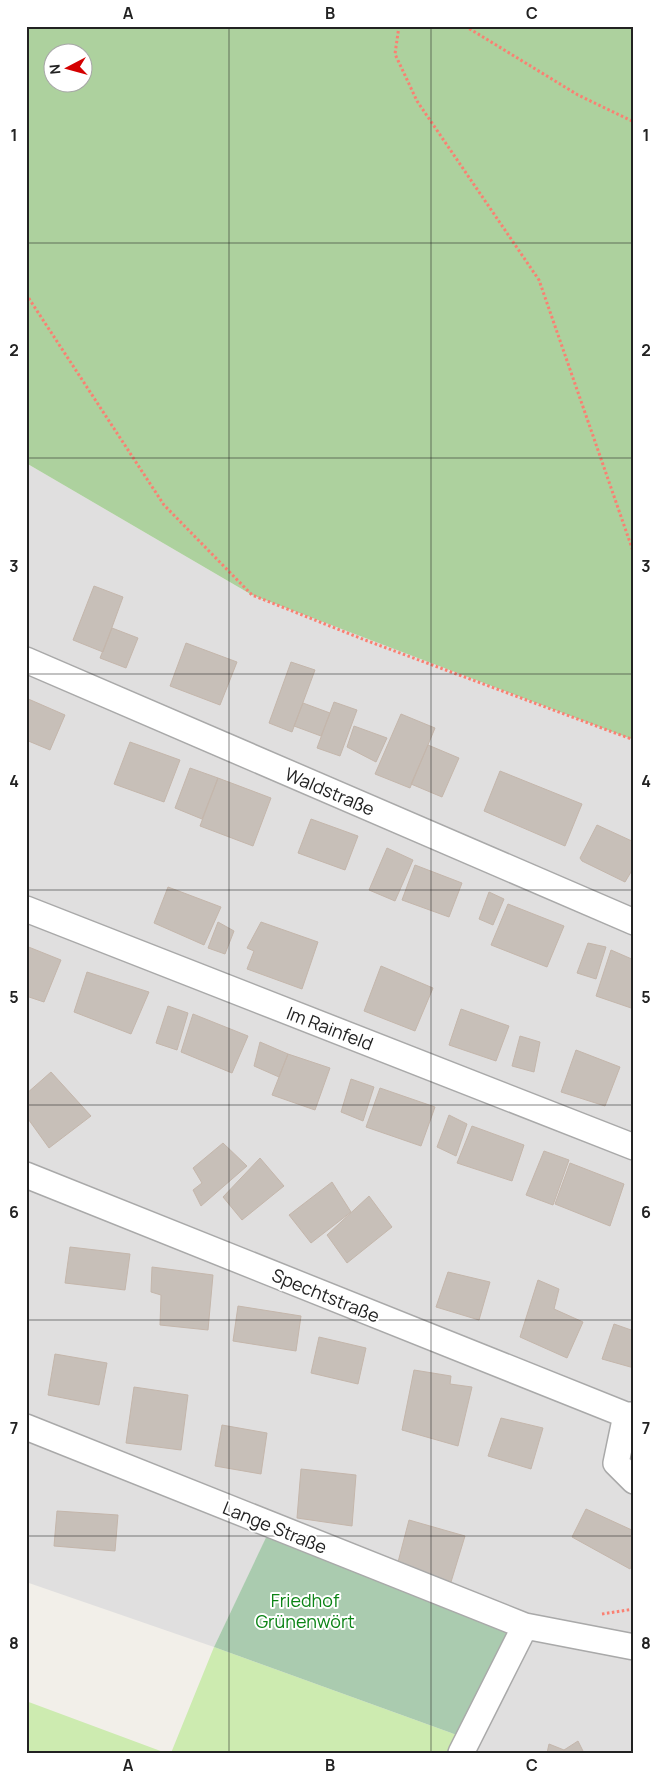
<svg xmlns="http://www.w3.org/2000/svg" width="660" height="1779" viewBox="0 0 660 1779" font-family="Manrope,sans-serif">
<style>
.residential{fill:#e0dfdf}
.grass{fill:#cdebb0}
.forest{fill:#add19e;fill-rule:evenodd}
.cemetery{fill:#aacbaf}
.building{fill:#c7bfb8;stroke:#c4b6ab}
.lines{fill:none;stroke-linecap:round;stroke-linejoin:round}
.minor-casing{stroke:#a9a9a9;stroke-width:28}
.path{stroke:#fa8072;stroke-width:3;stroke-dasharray:2.5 2.5;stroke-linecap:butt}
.minor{stroke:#fff;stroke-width:25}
.grid{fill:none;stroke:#222;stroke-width:1;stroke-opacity:0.55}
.labels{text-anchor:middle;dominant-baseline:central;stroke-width:4;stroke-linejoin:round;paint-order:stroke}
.street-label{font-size:18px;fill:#222;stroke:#fff}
.park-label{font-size:18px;fill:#0c8416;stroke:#fff}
.neatline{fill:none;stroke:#222;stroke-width:2}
.grid-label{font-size:16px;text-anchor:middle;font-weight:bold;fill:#222}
</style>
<rect width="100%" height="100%" fill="#f2efe9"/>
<path class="residential" d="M 26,463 L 252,595 L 634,740 L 634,1753 L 469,1753 L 272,1526 L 214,1647 L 26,1582 Z"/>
<path class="grass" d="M 214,1647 L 468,1739 L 461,1753 L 171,1753 Z
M 26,1701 L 166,1753 L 26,1753 Z"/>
<path class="forest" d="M 26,26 L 634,26 L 634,740 L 252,595 L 26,463 ZM 52,52 L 82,52 L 82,82 L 52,82 Z"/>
<path class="cemetery" d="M 272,1525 L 525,1626 L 468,1739 L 214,1647 Z"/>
<path class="building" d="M 94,586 L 123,597 L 103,652 L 73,640 Z
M 112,628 L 138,638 L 126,668 L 100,658 Z
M 186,643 L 237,662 L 220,705 L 170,686 Z
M 291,662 L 315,670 L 292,732 L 269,723 Z
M 26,698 L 65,715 L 50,750 L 26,740 Z
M 334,702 L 357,710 L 340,756 L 317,748 Z
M 303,703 L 330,713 L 321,736 L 294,726 Z
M 401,714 L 435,728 L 410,788 L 375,774 Z
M 354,726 L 387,738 L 376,762 L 347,747 Z
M 130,742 L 180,760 L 164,802 L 114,784 Z
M 428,745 L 459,758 L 442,797 L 411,784 Z
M 190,768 L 218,778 L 202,819 L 175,808 Z
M 500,771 L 582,804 L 565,846 L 484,811 Z
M 218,778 L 271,798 L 253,846 L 200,826 Z
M 311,819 L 358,836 L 345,870 L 298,853 Z
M 597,825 L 634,842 L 634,867 L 625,882 L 582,861 L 580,858 Z
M 387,848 L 413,860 L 395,901 L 369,890 Z
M 415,865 L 462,883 L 449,917 L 402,900 Z
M 168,887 L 221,907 L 204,945 L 154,923 Z
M 489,892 L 504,899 L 493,925 L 479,919 Z
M 508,904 L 564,926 L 547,967 L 491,945 Z
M 218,922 L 234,931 L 225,954 L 208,948 Z
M 261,922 L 318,942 L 302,989 L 247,969 L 254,951 L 247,948 Z
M 588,943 L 606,947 L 596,979 L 577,973 Z
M 26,946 L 61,960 L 44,1002 L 26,996 Z
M 611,950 L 634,960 L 634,1009 L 596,996 Z
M 381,966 L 433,988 L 415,1031 L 364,1011 Z
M 87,972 L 149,992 L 131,1034 L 74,1012 Z
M 168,1006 L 188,1013 L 177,1050 L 156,1043 Z
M 461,1009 L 509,1026 L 496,1061 L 449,1045 Z
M 193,1014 L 248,1036 L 232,1073 L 181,1052 Z
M 520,1036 L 540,1042 L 534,1072 L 512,1066 Z
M 260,1042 L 288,1054 L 279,1077 L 254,1066 Z
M 576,1050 L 620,1067 L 605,1106 L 561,1092 Z
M 288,1054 L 330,1068 L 315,1110 L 272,1095 Z
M 51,1072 L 91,1116 L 49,1148 L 26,1116 L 26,1094 Z
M 351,1079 L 374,1087 L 363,1121 L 341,1112 Z
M 380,1088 L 435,1107 L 421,1146 L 366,1127 Z
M 449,1115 L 467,1124 L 456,1156 L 437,1147 Z
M 472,1126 L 524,1145 L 512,1181 L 457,1163 Z
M 223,1143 L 247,1166 L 201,1206 L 193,1190 L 202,1183 L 193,1168 Z
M 544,1151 L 569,1160 L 553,1205 L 526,1195 Z
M 260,1158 L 284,1186 L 242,1220 L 223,1197 Z
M 570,1163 L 624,1184 L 610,1226 L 555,1204 Z
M 332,1182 L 351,1212 L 311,1243 L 289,1215 Z
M 369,1196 L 392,1227 L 347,1263 L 327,1235 Z
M 70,1247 L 130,1254 L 125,1290 L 65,1283 Z
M 152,1267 L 213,1275 L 208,1330 L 160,1325 L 161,1295 L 151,1292 Z
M 448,1272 L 490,1282 L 479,1320 L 436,1307 Z
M 538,1280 L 559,1289 L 554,1309 L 583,1322 L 567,1358 L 520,1337 Z
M 238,1306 L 301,1316 L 296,1351 L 233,1341 Z
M 614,1324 L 634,1331 L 634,1368 L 602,1359 Z
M 319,1337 L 366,1348 L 358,1384 L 311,1373 Z
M 55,1354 L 107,1363 L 99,1405 L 48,1395 Z
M 414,1370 L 451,1376 L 450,1384 L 472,1387 L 458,1446 L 402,1430 Z
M 134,1387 L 188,1395 L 181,1450 L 126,1443 Z
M 501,1418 L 543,1428 L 531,1469 L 488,1456 Z
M 222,1425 L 267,1433 L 261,1474 L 215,1466 Z
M 301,1469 L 356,1475 L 352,1526 L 297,1518 Z
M 586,1509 L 634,1531 L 634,1561 L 630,1569 L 572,1537 Z
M 57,1511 L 118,1515 L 115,1551 L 54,1546 Z
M 409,1520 L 465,1536 L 451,1582 L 397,1566 Z
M 578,1741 L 584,1753 L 547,1753 L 549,1744 L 564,1750 Z"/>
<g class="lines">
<g class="minor-casing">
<path id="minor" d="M 26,660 L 634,922
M 26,909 L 634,1147
M 26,1175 L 626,1415
M 634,1415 L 626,1415 L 616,1463 L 634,1481
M 26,1427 L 525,1626 L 634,1647
M 461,1753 L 525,1626"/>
</g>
<path class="path" d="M 399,26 L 395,54 L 417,101 L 539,280 L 634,554
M 465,26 L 578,95 L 634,122
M 26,294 L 164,505 L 252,595 L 365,640 L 634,740
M 602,1614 L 634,1609"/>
<use href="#minor" class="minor"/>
</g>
<path class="grid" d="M 229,26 L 229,1753M 431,26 L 431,1753M 26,243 L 634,243M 26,458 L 634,458M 26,674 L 634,674M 26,890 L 634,890M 26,1105 L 634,1105M 26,1320 L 634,1320M 26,1536 L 634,1536"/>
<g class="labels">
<g class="street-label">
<text transform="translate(330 791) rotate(23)">Waldstraße</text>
<text transform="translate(330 1028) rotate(21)">Im Rainfeld</text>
<text transform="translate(326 1295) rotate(22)">Spechtstraße</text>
<text transform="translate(275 1527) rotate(22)">Lange Straße</text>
</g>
<g class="park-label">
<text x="305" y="1600">Friedhof<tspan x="305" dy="21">Grünenwört</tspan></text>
</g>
</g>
<rect width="660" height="1779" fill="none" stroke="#ffffff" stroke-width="55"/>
<g transform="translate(68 68) rotate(264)"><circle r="24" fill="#ffffff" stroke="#a7a7a7"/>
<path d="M0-4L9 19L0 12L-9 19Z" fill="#d40000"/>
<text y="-8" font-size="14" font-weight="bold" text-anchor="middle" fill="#222222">N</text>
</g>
<rect x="28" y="28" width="604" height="1724" class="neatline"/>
<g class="grid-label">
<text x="128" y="19">A</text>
<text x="330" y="19">B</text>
<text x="532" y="19">C</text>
<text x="14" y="141">1</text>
<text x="646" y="141">1</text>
<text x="14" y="356">2</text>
<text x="646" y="356">2</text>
<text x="14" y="572">3</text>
<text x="646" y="572">3</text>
<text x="14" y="787">4</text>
<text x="646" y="787">4</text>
<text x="14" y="1003">5</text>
<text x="646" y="1003">5</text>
<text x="14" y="1218">6</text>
<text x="646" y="1218">6</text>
<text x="14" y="1434">7</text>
<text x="646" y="1434">7</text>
<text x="14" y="1649">8</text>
<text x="646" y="1649">8</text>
<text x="128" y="1771">A</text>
<text x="330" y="1771">B</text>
<text x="532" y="1771">C</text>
</g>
</svg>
